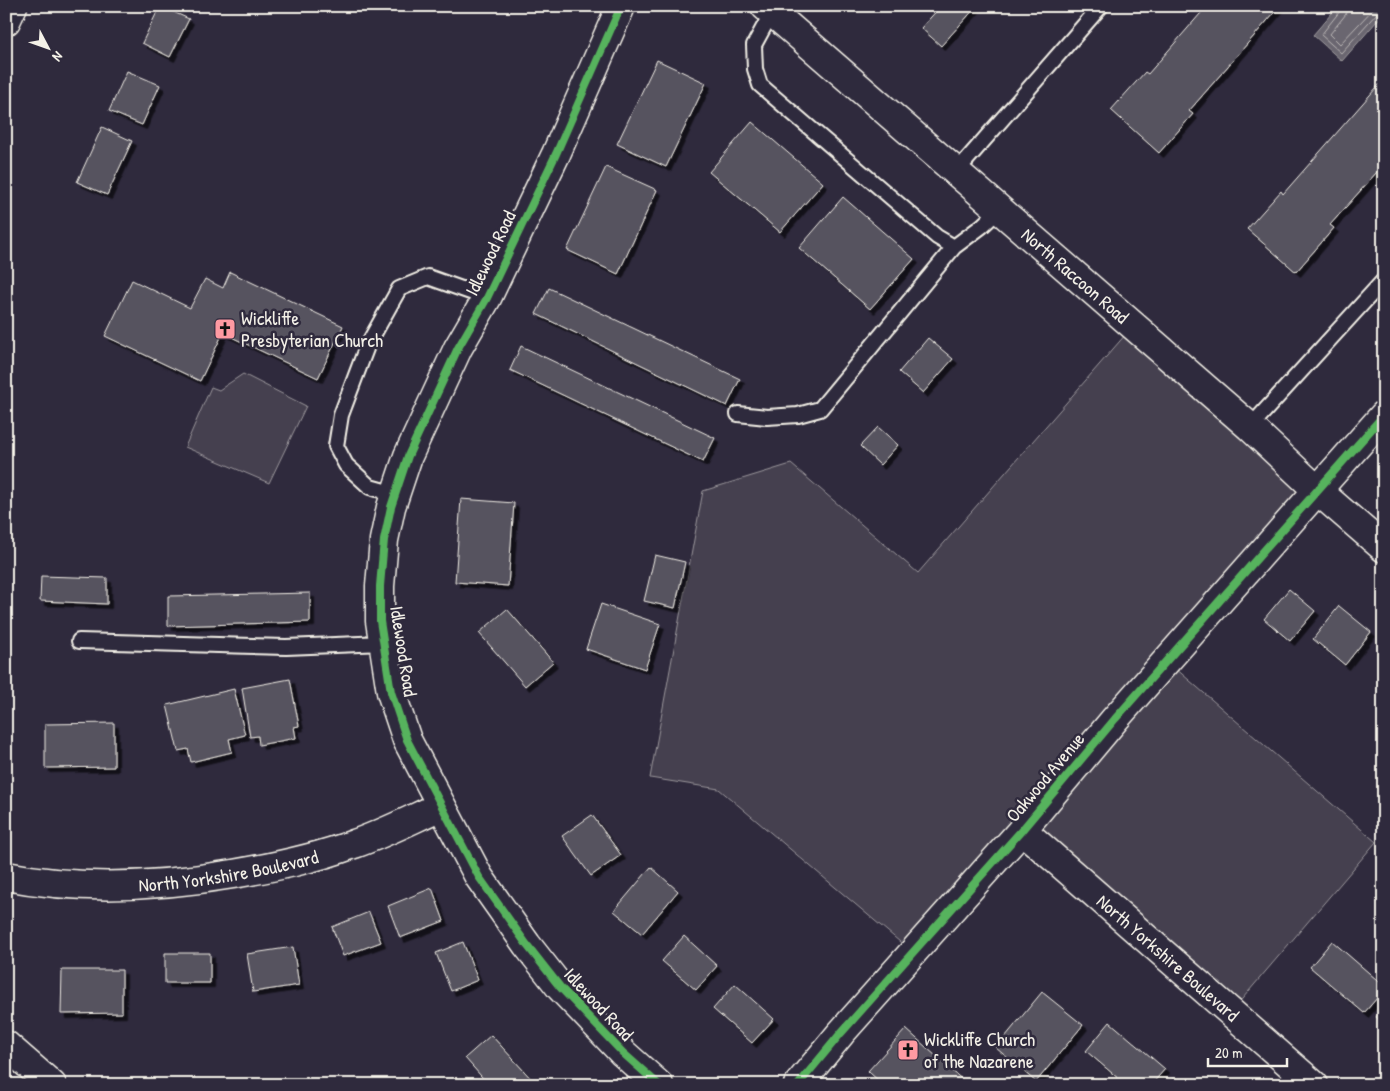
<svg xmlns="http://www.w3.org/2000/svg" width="1390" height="1091" viewBox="0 0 1390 1091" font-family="'Patrick Hand',sans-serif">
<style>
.green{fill:#454050;stroke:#9c989c}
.water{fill:#6a6670;stroke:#a19ea0}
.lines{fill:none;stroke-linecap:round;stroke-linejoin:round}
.shore{stroke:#bdb9b8;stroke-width:1}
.building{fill:#56525f;stroke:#f4f1e8;filter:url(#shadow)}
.lane-casing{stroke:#f4f1e8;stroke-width:18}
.street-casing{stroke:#f4f1e8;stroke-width:31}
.secondary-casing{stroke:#f4f1e8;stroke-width:31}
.primary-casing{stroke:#f4f1e8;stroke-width:31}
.lane{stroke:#2f2a3d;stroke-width:14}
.street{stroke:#2f2a3d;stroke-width:28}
.secondary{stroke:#2f2a3d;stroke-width:28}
.primary{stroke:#2f2a3d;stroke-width:28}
.cycleway-casing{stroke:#2f2a3d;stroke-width:11}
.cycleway{stroke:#56b35d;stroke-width:8}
.labels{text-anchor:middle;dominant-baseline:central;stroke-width:5;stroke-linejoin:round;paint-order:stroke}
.street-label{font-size:19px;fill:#f4f1e8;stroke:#2f2a3d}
.poi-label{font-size:19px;fill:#f4f1e8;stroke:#2f2a3d;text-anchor:start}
</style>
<defs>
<filter id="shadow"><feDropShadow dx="4.5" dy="4.5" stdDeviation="0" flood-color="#0009"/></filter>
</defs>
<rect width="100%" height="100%" fill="#2f2a3d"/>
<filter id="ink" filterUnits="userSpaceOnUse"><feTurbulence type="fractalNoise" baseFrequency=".02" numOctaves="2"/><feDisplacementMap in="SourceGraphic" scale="10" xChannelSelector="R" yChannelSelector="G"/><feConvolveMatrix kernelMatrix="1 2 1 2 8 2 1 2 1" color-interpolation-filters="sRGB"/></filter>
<g filter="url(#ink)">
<path class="green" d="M 1133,326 L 1317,490 L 1167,661 L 1376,842 L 1231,1012 L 1022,830 L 913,953 L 719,789 L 650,778 L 703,491 L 791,464 L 918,573 Z
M 243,374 L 306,406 L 269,483 L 185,447 L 211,387 L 219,390 Z"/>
<path class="water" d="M 1338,6 L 1384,6 L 1384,13 L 1342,61 L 1313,35 Z"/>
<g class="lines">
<path class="shore" d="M 1342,6 L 1340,11 L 1321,35 L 1341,53 L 1378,12 L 1384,11
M 1348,6 L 1346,14 L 1330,34 L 1340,44 L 1376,6"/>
</g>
<path class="building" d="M 160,6 L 189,19 L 170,57 L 142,43 Z
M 941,6 L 977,6 L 941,46 L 921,28 Z
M 1207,6 L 1280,6 L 1189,111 L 1193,114 L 1159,153 L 1111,110 L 1145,72 L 1148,74 Z
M 657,60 L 706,83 L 666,167 L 617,144 Z
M 127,71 L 160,85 L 142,125 L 109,111 Z
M 1384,79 L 1384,164 L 1330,225 L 1334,228 L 1296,272 L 1247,229 L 1281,191 L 1283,194 Z
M 752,122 L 823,183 L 780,232 L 709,172 Z
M 102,127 L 132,141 L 107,195 L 77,182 Z
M 606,167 L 657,190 L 618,274 L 567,250 Z
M 843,197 L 914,259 L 870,309 L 799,248 Z
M 230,272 L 343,326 L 318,378 L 223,333 L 200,381 L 105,336 L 132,280 L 190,308 L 205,279 L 223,288 Z
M 549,288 L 740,379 L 727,406 L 536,314 Z
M 928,338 L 953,359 L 923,393 L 899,372 Z
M 521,346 L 715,438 L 703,462 L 510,370 Z
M 878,427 L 898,445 L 880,465 L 860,446 Z
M 461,499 L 514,503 L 508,586 L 455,582 Z
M 655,555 L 685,562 L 675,608 L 644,601 Z
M 41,576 L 107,578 L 107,604 L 40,601 Z
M 1289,589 L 1315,611 L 1290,641 L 1264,619 Z
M 310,593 L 310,622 L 168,626 L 168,596 Z
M 601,604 L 660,624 L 645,669 L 586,649 Z
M 1339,606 L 1371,632 L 1345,665 L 1313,639 Z
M 507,609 L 553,662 L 525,686 L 479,633 Z
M 290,679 L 299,726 L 294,727 L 296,738 L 259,745 L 258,736 L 250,737 L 242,688 Z
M 234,689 L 245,735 L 229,739 L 232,752 L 191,762 L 188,749 L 178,751 L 167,705 Z
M 114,723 L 114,767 L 45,768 L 45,724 Z
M 592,815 L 621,855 L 591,876 L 562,836 Z
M 651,867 L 678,891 L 642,934 L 614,911 Z
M 432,888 L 444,921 L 400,938 L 388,906 Z
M 369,912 L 381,942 L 343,956 L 332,927 Z
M 684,936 L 717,966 L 696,990 L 662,961 Z
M 1332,941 L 1384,986 L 1384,990 L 1364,1013 L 1310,967 Z
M 463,942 L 478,980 L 451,991 L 436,953 Z
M 293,947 L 299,985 L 253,992 L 247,954 Z
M 165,953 L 210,953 L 210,983 L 165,983 Z
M 62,970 L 122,970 L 122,1013 L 61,1014 Z
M 735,984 L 774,1019 L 752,1043 L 713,1009 Z
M 1042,992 L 1083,1025 L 1036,1082 L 996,1048 Z
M 1384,1008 L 1384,1024 L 1376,1017 Z
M 1110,1022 L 1165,1069 L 1151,1085 L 1126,1085 L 1086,1051 Z
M 906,1029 L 968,1085 L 883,1085 L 868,1071 Z
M 491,1035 L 535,1083 L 533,1085 L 489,1085 L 465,1058 Z
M 1173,1078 L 1181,1085 L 1166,1085 Z"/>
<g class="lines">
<g class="lane-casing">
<path id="lane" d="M 772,12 L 754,45 L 755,69 L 760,85 L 937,237 L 954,247 L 982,226 L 999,210
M 956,172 L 1101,6
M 738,414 L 767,417 L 798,415 L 820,409 L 954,247
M 1250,427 L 1384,280
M 395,494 L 370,487 L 346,465 L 336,446 L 341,415 L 367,346 L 399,289 L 428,277 L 487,298
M 79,641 L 286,647 L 384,643"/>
</g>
<g class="street-casing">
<g id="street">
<path d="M 621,6 L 556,154 L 487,298 L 458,348 L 408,456 L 391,507 L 384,540 L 380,586 L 380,621 L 391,692 L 407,740 L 479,877 L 527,945 L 560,987 L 623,1053 L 659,1085"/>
<path id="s1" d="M 1022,830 L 1314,1085"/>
<path id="s2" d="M 6,876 C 82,891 157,887 233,874 C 274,867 314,859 354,844 C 383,834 412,819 441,806"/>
<path d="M 6,1045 L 52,1085"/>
<path d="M 798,1085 L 841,1033 L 1022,830 L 1115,719 L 1384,415"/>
</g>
</g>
<g class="secondary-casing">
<g id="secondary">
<path id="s3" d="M 765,6 L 1250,427 L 1317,490 L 1384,548"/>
</g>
</g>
<g class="primary-casing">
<path id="primary" d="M 6,21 L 13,6"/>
</g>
<use href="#lane" class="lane"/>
<use href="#street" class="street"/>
<use href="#secondary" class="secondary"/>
<use href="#primary" class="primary"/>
<g class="cycleway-casing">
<path id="cycleway" d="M 621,6 L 556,154 L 487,298 L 458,348 L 408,456 L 391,507 L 384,540 L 380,586 L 380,621 L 391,692 L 407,740 L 479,877 L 527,945 L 560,987 L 623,1053 L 659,1085
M 798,1085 L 841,1033 L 1022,830 L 1115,719 L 1384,415"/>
</g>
<use href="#cycleway" class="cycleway"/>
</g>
</g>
<defs>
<g id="church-square" transform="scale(1.125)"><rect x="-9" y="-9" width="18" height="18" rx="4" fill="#ff9aa2" stroke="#2f2a3d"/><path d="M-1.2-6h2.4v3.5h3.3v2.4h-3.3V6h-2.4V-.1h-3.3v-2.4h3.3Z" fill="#111"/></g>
</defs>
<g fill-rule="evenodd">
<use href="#church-square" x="225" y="329"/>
<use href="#church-square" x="908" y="1050"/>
</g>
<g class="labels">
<g class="street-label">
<text transform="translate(490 253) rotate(-64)">Idlewood Road</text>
<text stroke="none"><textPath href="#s3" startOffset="411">North Raccoon Road</textPath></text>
<text transform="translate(404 651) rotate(81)">Idlewood Road</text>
<text transform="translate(1045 777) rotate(-50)">Oakwood Avenue</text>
<text stroke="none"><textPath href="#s2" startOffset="224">North Yorkshire Boulevard</textPath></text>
<text stroke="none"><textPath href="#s1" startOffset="194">North Yorkshire Boulevard</textPath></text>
<text transform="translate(599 1004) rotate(47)">Idlewood Road</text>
</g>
<g class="poi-label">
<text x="241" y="318">Wickliffe<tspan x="241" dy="22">Presbyterian Church</tspan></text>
<text x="924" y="1039">Wickliffe Church<tspan x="924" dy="22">of the Nazarene</tspan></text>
</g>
</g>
<rect width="1390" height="1091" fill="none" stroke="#2f2a3d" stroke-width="25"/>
<rect x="12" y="12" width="1365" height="1066" fill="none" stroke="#f4f1e8" stroke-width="2" filter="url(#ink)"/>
<g transform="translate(48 48) rotate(131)" stroke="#2f2a3d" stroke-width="4" paint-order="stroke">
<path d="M0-4L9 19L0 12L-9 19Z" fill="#f4f1e8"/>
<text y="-8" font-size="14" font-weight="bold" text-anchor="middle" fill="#f4f1e8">N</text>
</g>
<path d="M1208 1058v8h79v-8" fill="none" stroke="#f4f1e8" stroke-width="2.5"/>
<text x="1215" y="1058" font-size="15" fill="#f4f1e8" stroke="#2f2a3d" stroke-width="4" paint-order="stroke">20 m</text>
</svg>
